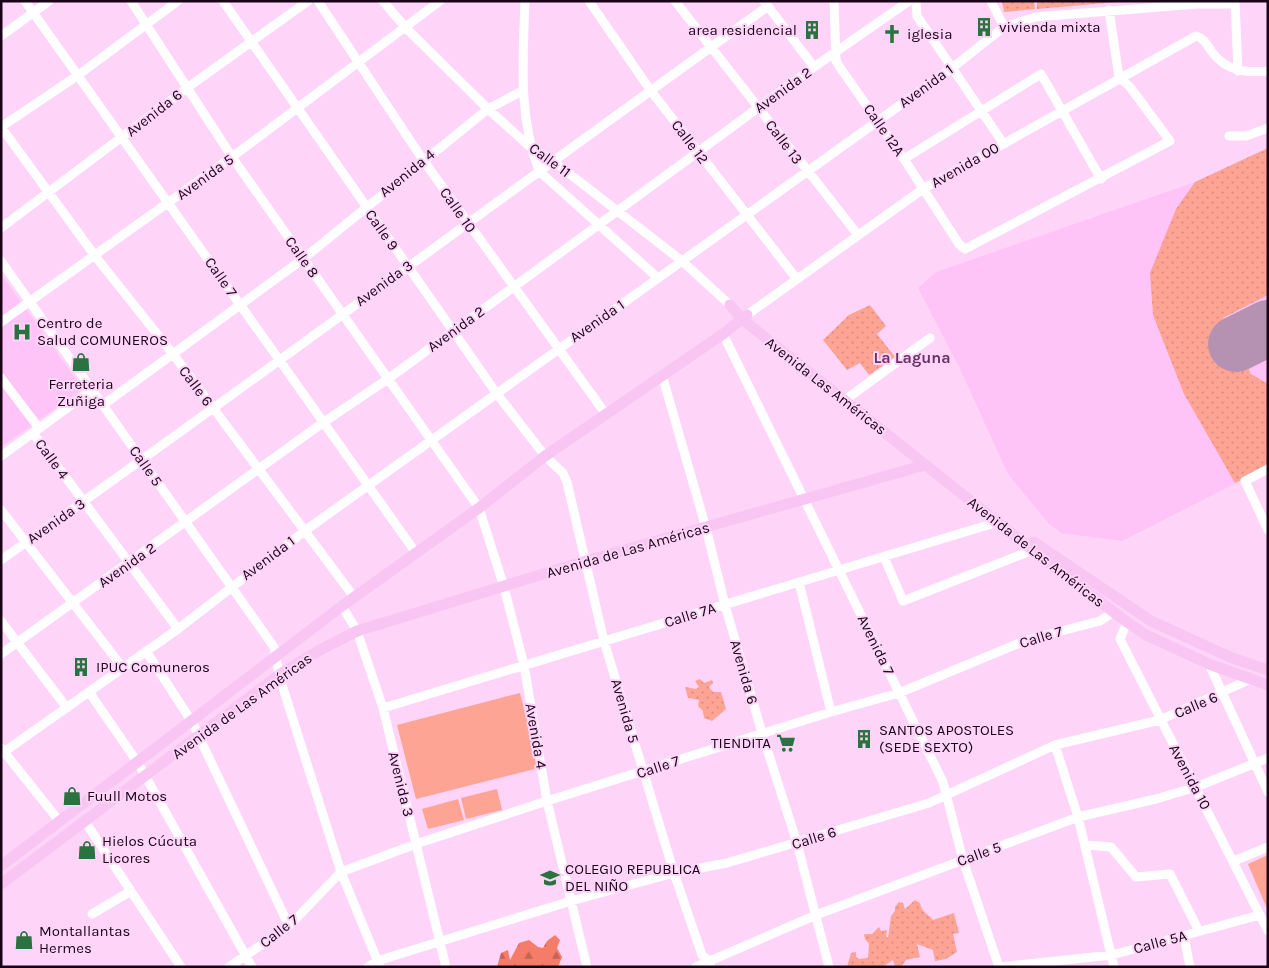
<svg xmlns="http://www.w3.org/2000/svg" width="1269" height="968" viewBox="0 0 1269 968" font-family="Karla,sans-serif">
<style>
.built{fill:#fec4f8}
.grass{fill:url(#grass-dots)}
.forest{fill:url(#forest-firs)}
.garden{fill:#fea495}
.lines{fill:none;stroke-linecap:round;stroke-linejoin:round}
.runway{stroke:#b592b1;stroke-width:56}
.minor{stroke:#fff;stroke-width:9}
.major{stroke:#f9c6f4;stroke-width:11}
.labels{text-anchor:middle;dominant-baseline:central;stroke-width:4;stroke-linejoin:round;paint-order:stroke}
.poi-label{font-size:15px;fill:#1a0418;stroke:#fed5f9;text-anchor:start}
.street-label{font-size:15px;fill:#1a0418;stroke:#fed5f9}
.neighbourhood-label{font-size:16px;font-weight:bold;fill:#693165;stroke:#fed5f9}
</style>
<defs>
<pattern id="grass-dots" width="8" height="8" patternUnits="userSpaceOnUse" patternTransform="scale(1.25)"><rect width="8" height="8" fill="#fea495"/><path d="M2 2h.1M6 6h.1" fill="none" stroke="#d98c80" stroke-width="1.8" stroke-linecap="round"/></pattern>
<pattern id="forest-firs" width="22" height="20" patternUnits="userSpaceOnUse" patternTransform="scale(1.25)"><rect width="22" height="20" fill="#f47c69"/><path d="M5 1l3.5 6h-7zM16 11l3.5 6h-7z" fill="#c56355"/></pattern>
</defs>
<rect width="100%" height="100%" fill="#fed5f9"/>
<path class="built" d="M 1268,148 L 1268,467 L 1122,541 L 1061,533 L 1048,523 L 1008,474 L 959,367 L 918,288 L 936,272 L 1195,182 Z
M 1,274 L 83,389 L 1,447 Z"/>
<path class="grass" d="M 1002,1 L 1034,1 L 1035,9 L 1004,12 Z
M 1037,1 L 1129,1 L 1037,9 Z
M 1268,148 L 1268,295 L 1223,318 L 1251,374 L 1268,384 L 1268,467 L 1235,483 L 1184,394 L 1153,315 L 1150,273 L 1176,209 L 1195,182 Z
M 870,305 L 886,326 L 877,334 L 895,357 L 869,375 L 860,363 L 847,370 L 823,340 L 849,315 Z
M 700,679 L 704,683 L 712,680 L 713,683 L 709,687 L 713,692 L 721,692 L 726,709 L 712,721 L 704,718 L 703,711 L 698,706 L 699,700 L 688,698 L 685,687 L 696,689 L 699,687 L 695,681 Z
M 915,900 L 920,903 C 922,914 928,913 933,920 L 954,913 L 959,933 L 953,934 L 957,952 L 946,959 L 935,961 L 933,950 L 917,944 L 920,957 L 906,960 L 901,967 L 895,967 L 893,960 L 883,967 L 847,967 L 851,953 L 856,952 L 856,957 L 859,959 L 868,958 L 869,944 L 865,939 L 864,934 L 872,934 L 879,927 L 881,931 L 887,930 L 886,936 L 888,938 L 891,916 L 895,911 L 895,907 L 899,902 L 903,903 L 905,909 Z"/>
<path class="forest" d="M 555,935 L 560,940 L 557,948 L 562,957 L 558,967 L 497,967 L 501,953 L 508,950 L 510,960 L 519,943 L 529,940 L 538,947 L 543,948 L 547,941 Z"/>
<path class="garden" d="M 520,693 L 539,768 L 416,799 L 397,725 Z
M 497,789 L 502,810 L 466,819 L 461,798 Z
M 458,799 L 464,820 L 428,829 L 422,809 Z
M 1268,855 L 1268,911 L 1248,864 Z"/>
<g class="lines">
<path class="runway" d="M 1236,344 L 1268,328"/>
<path class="minor" d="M 25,1 L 416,553
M 131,1 L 232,157 L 479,508 L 504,587 L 524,665 L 547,801 L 587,967
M 223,1 L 497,394 L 545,456 L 563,473 L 567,482 L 604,641 L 674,873 L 702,955 L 709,961 L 711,967
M 318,1 L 423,160 L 605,413
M 383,1 L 405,27 L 488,109 L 529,146 L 553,161 L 682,261 L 730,305
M 525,1 C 523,59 518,116 539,171 L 658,278
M 589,1 L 651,91 L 796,278
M 675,1 L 858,235
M 764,1 L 814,67
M 834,1 L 836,61 L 839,66 L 904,159 L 959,244 L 965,249 L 1170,141 L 1130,87 L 1119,77 L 1109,10
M 916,1 L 917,16 L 1003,143
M 991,1 L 1004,27
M 1235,1 L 1238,71
M 1,36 L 49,1
M 1,127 L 95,256 L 173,354 L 354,597
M 1,127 L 77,76 L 178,1
M 1229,136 L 1246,136 L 1268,128
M 904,159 L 1041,74 L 1101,179
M 1,228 L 187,88 L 308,1
M 1,261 L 274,647 L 279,675 L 341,872 L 380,967
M 747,315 L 923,189 L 1196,36 C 1204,38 1207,45 1212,52 C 1226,71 1245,73 1268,71
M 1,322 L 232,157 L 440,1
M 723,334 L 943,782 L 963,860 L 999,967
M 662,375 L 706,528 L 725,605 L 762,733 L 797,843 L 829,967
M 1,378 L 39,428
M 849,397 L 930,338
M 103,405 L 303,259 L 488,109 L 522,91
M 33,433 L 178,629
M 1,456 L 92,390
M 1268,469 L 1245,481 L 1268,530
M 1,510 L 123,668
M 884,557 L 903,601 L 1033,550
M 1,560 C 259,378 511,190 767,7
M 799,582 L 831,712
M 342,606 L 357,631 L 383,708 L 446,967
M 1,621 L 67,708
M 1127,622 L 1120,639 L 1268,931
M 146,651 L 192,722 L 289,926
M 1,654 L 324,422 L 388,379 L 814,67 L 909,1
M 1209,664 L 1268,792
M 89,692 L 138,763 L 252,967
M 383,708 L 998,522
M 1055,745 L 1078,817 L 1114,967
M 1,748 L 60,822
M 1,754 L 178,629 L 306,530 L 952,68 L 1004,27 L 1036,17 L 1197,4 L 1235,4
M 86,823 L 181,967
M 1085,845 L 1111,847 L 1136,877 L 1170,874 L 1199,931
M 1234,861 L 1268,847
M 92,914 L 131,891
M 1184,936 L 1190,967
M 229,967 L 289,926 L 341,872 L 416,844 L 547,801 L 831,712 L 899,693 L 1027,640 L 1100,621 L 1113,612
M 368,967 L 377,961 L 571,901 L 674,873 L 727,863 L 929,803 L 1055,745 L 1160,720 L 1251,679
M 696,967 L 816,915 L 1078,817 L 1156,799 L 1196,787 L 1268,758
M 1000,967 L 1112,955 L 1260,915"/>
<path class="major" d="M 730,305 L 742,319 L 1050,564 L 1127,622 L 1146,635 L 1209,664 L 1268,685
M 1034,542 L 1151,621 L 1232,658 L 1268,670
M 1,866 L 342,606 L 479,508 L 545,456 L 723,334 L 747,315
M 1,884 L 279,675 L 318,651 L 357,631 L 586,561 L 925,465"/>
</g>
<defs>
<g id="building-bare" transform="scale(1.5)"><path d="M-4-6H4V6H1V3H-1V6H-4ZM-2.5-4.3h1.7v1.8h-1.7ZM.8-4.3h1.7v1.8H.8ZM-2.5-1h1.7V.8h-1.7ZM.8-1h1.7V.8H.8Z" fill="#2a7340" stroke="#fed5f9" stroke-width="2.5" paint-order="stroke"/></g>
<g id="church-bare" transform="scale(1.5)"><path d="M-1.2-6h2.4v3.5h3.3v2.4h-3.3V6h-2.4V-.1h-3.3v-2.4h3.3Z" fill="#2a7340" stroke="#fed5f9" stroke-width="2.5" paint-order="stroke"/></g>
<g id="hospital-bare" transform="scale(1.5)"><path d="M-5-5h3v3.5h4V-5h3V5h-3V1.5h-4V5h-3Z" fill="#2a7340" stroke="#fed5f9" stroke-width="2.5" paint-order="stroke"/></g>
<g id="shop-bare" transform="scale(1.5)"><path d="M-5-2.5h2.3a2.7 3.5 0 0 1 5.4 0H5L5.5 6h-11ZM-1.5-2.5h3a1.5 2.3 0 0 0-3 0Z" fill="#2a7340" stroke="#fed5f9" stroke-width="2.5" paint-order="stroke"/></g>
<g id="supermarket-bare" transform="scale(1.5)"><path d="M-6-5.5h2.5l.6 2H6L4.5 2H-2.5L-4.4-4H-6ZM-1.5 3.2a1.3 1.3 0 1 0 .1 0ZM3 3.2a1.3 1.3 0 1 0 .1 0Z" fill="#2a7340" stroke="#fed5f9" stroke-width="2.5" paint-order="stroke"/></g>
<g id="school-bare" transform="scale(1.5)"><path d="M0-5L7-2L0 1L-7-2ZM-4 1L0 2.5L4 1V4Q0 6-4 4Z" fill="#2a7340" stroke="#fed5f9" stroke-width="2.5" paint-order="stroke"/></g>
</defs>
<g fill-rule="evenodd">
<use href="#building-bare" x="984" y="27"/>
<use href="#building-bare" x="812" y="30"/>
<use href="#church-bare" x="892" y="34"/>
<use href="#hospital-bare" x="22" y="332"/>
<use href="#shop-bare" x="81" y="362"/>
<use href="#building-bare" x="81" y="667"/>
<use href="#building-bare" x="864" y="739"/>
<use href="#supermarket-bare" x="786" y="743"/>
<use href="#shop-bare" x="72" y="796"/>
<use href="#shop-bare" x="87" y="850"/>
<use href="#school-bare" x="550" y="878"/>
<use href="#shop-bare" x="24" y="940"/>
</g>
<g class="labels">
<g class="poi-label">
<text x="999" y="27">vivienda mixta</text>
<text x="797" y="30" text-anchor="end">area residencial</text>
<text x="907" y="34">iglesia</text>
<text x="37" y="323">Centro de<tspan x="37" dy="17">Salud COMUNEROS</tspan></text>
<text x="81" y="384" text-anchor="middle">Ferreteria<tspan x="81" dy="17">Zuñiga</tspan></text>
<text x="96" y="667">IPUC Comuneros</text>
<text x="879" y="730">SANTOS APOSTOLES<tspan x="879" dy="17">(SEDE SEXTO)</tspan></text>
<text x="771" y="743" text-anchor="end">TIENDITA</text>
<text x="87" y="796">Fuull Motos</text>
<text x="102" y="841">Hielos Cúcuta<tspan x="102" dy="17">Licores</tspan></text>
<text x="565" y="869">COLEGIO REPUBLICA<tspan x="565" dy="17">DEL NIÑO</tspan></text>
<text x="39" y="931">Montallantas<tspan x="39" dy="17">Hermes</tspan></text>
</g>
<g class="street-label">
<text transform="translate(926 86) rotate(-36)">Avenida 1</text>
<text transform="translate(783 90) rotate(-36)">Avenida 2</text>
<text transform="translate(154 113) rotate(-38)">Avenida 6</text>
<text transform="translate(884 130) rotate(55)">Calle 12A</text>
<text transform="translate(690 142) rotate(53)">Calle 12</text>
<text transform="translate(784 142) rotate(53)">Calle 13</text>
<text transform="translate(550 160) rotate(36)">Calle 11</text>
<text transform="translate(965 165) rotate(-30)">Avenida 00</text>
<text transform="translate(407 173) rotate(-39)">Avenida 4</text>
<text transform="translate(205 177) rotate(-36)">Avenida 5</text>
<text transform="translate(458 210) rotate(55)">Calle 10</text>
<text transform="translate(382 230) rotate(55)">Calle 9</text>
<text transform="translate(302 257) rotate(55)">Calle 8</text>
<text transform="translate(221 277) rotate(55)">Calle 7</text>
<text transform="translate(384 283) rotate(-36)">Avenida 3</text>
<text transform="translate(597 321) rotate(-35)">Avenida 1</text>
<text transform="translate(456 329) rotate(-36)">Avenida 2</text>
<text transform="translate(196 386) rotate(53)">Calle 6</text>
<text transform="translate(826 386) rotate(38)">Avenida Las Américas</text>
<text transform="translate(52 459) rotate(54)">Calle 4</text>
<text transform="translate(146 466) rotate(55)">Calle 5</text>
<text transform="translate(56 521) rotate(-35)">Avenida 3</text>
<text transform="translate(628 550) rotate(-16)">Avenida de Las Américas</text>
<text transform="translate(1036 552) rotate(38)">Avenida de Las Américas</text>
<text transform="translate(268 558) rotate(-37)">Avenida 1</text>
<text transform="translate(127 565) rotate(-35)">Avenida 2</text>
<text transform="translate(690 615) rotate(-17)">Calle 7A</text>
<text transform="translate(1041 637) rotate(-17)">Calle 7</text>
<text transform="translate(876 645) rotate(64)">Avenida 7</text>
<text transform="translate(744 672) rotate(74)">Avenida 6</text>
<text transform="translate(1196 705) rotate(-23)">Calle 6</text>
<text transform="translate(242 706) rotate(-36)">Avenida de Las Américas</text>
<text transform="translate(625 711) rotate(74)">Avenida 5</text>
<text transform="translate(536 736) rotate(80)">Avenida 4</text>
<text transform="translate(658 767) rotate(-18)">Calle 7</text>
<text transform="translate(1190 777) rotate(62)">Avenida 10</text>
<text transform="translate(401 784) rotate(76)">Avenida 3</text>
<text transform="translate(814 838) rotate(-17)">Calle 6</text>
<text transform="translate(979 854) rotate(-20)">Calle 5</text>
<text transform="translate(279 931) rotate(-38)">Calle 7</text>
<text transform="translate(1160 942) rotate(-15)">Calle 5A</text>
</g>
<g class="neighbourhood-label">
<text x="912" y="357">La Laguna</text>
</g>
</g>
<rect width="1269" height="968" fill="none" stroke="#1a0418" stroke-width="5"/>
</svg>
